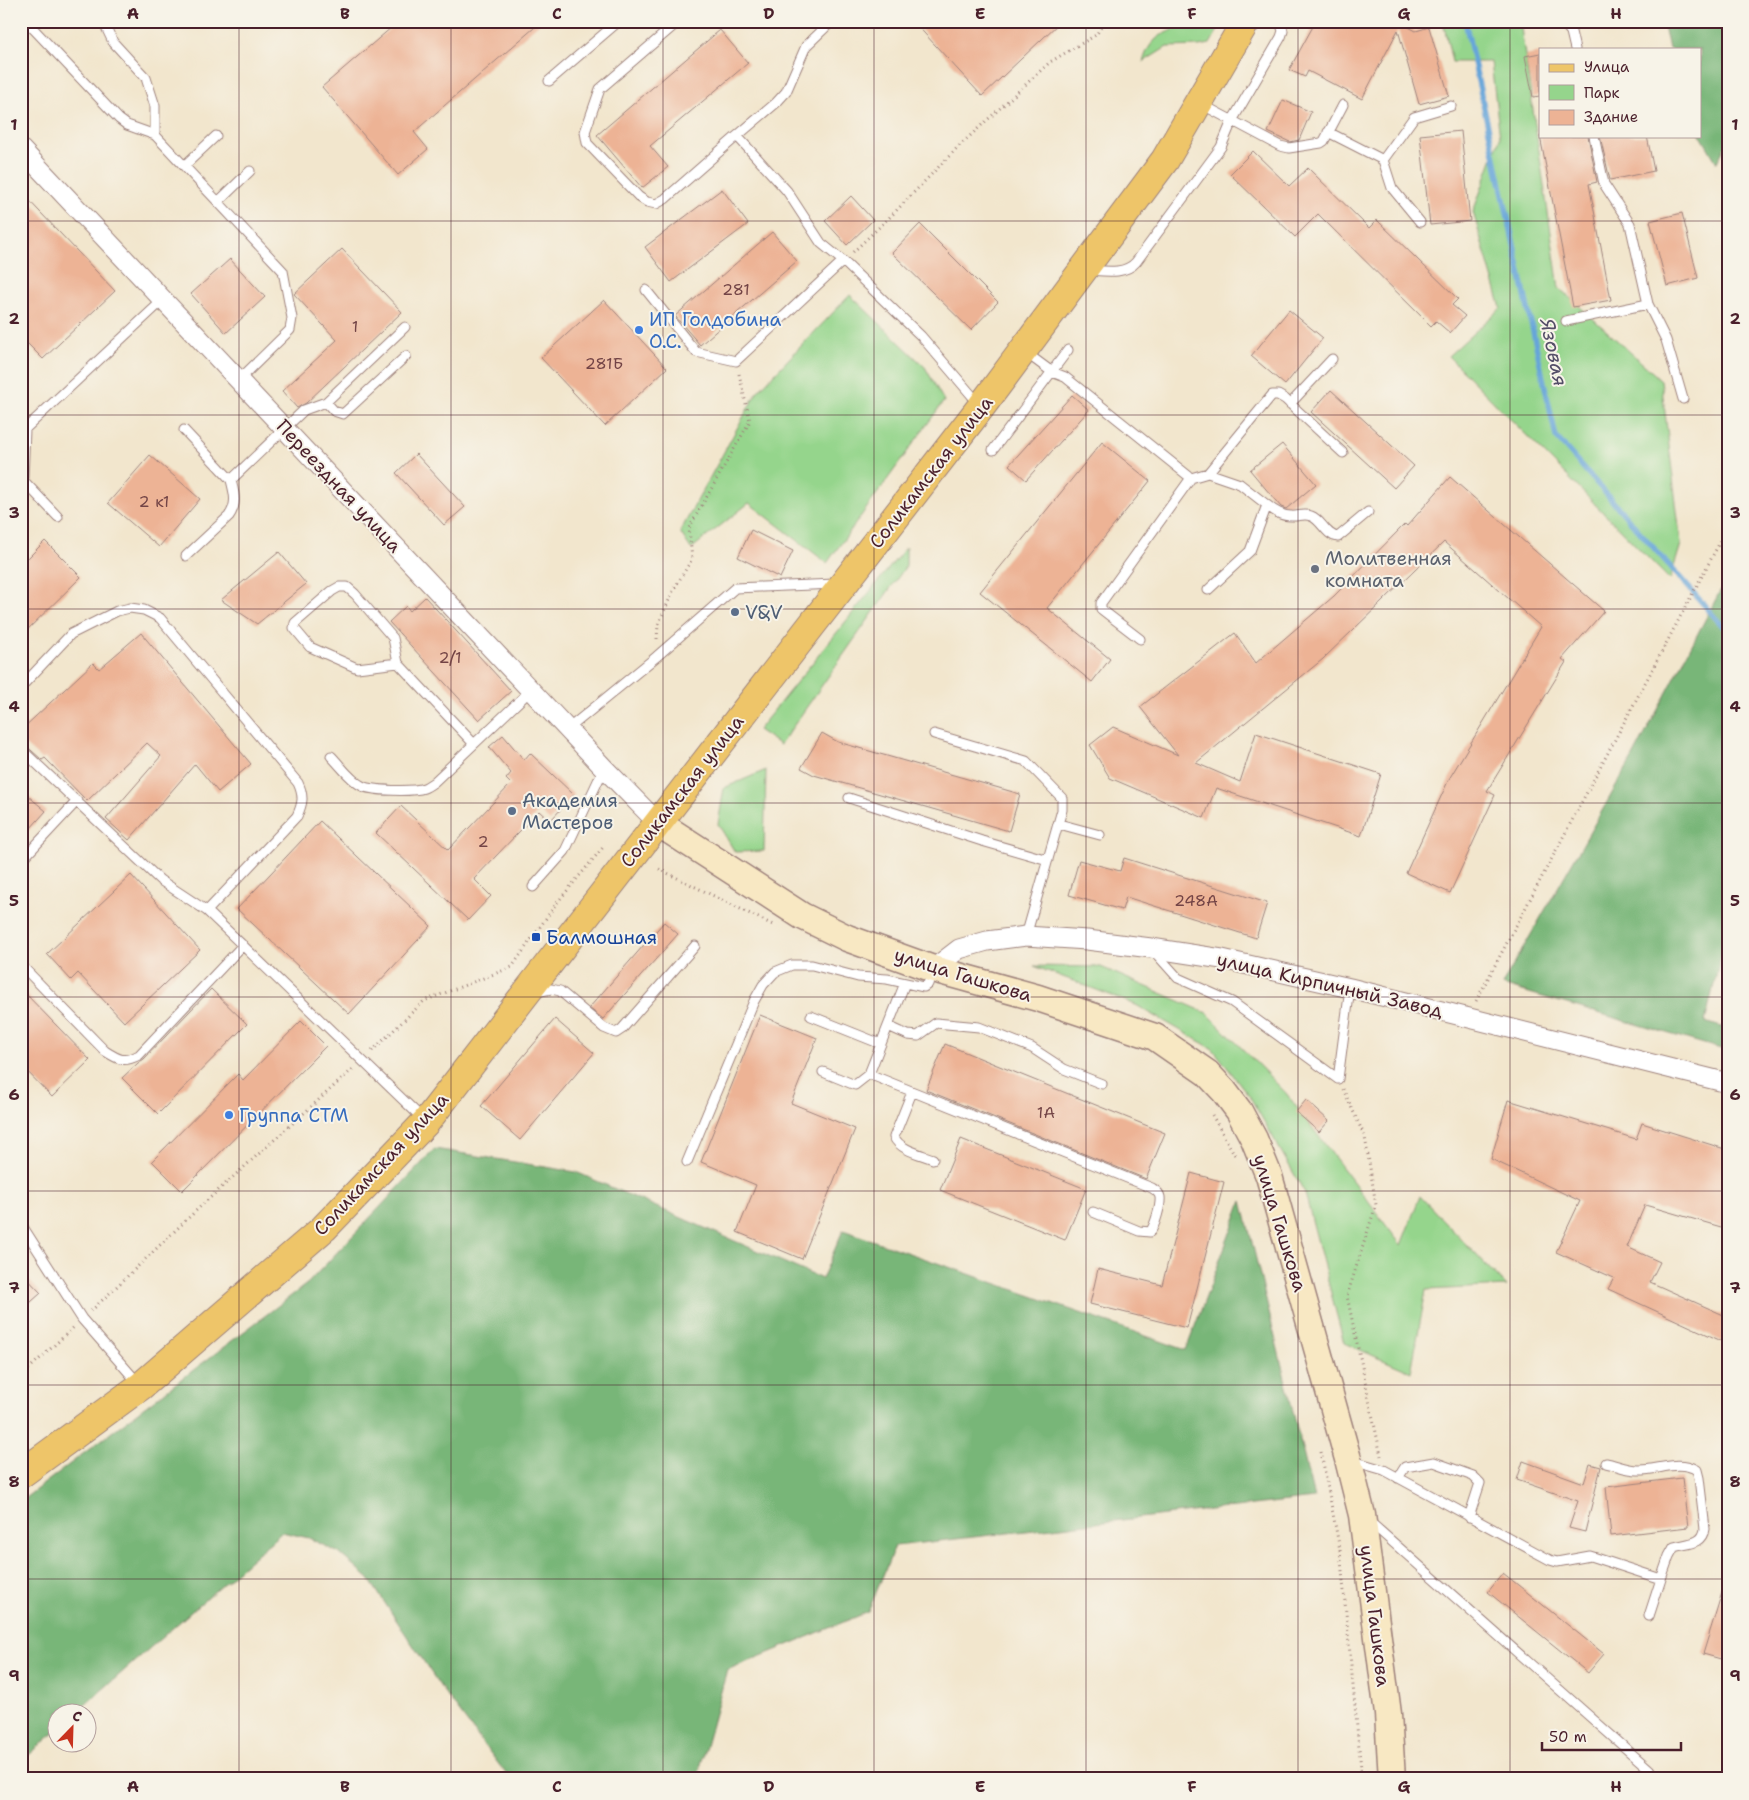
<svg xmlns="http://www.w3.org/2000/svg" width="1749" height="1800" viewBox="0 0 1749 1800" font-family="'Shantell Sans',sans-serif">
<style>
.green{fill:#95d58c;stroke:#707a5c}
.forest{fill:#78b678;stroke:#616a52}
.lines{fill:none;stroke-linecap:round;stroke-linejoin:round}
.stream{stroke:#66a5d9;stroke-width:5.5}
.building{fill:#edb395}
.lane-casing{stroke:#9e827c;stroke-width:11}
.street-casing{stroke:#9e827c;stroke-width:21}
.secondary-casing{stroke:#9e827c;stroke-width:29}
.primary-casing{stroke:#9e827c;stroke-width:30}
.path{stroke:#9e827c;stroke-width:3;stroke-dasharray:1 4;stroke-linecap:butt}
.lane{stroke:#fff;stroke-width:9}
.street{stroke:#fff;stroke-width:19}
.secondary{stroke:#f8e8c3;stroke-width:26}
.primary{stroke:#eec569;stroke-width:28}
.grid{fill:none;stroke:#4a1f2b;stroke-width:1;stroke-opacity:0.55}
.shop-dot{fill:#3f7fe0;stroke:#f7f3e8;stroke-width:2}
.worship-dot{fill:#6b7280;stroke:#f7f3e8;stroke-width:2}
.service-dot{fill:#5c6f8a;stroke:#f7f3e8;stroke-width:2}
.transit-dot{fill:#1a4fb4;stroke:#f7f3e8;stroke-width:2}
.labels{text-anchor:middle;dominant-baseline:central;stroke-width:4;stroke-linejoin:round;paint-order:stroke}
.number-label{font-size:16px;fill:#734446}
.shop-label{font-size:19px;fill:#366cbe;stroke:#f7f3e8;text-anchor:start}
.street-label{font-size:19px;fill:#4a1f2b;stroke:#f7f3e8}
.worship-label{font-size:19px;fill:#5b616d;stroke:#f7f3e8;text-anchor:start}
.service-label{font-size:19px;fill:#4e5e75;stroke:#f7f3e8;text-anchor:start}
.transit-label{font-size:19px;fill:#164399;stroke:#f7f3e8;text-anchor:start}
.water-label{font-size:20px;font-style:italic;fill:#544e68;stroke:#f7f3e8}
.neatline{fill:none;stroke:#4a1f2b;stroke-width:2}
.grid-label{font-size:16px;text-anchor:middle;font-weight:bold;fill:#4a1f2b}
</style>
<rect width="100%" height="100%" fill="#f7f3e8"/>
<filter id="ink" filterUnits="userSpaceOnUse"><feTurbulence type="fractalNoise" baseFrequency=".02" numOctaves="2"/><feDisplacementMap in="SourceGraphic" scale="10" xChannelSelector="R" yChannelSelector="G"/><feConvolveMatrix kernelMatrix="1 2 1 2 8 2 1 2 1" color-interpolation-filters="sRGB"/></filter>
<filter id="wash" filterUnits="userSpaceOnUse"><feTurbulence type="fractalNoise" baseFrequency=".0096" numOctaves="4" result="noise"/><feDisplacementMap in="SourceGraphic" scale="20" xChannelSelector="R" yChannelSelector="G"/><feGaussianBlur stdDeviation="1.12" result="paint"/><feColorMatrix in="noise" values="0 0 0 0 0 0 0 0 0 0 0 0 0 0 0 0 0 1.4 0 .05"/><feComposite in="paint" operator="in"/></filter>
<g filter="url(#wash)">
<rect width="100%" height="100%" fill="#f2e6cd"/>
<path class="green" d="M 1194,21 L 1223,21 L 1210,44 L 1199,46 L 1167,47 L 1143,62 C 1151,33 1169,31 1194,24 Z
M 1443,21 L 1520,21 L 1559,288 L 1661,380 L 1681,544 L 1670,580 L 1448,356 L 1501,308 L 1473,212 L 1500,138 L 1491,62 L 1452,62 Z
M 850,295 L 925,367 L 944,401 L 827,563 L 749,503 L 691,549 L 680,532 L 757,392 Z
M 906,547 L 906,566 L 780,745 L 758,730 Z
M 766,770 L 764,851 L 735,852 L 718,824 L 724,788 Z
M 1034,966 L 1101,967 L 1207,1013 L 1286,1093 L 1401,1245 L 1420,1196 L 1506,1286 L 1426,1290 L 1411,1372 L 1344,1343 L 1305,1193 L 1250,1097 L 1213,1049 L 1136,1005 Z"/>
<path class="forest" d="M 1663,21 L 1728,21 L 1728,140 L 1717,163 L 1700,134 L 1700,49 L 1669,49 Z
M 1728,576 L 1728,927 L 1705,1022 L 1728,1029 L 1728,1051 L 1502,985 L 1634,755 Z
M 435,1149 L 576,1172 L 822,1279 L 843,1230 L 1186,1350 L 1242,1201 L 1314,1498 L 895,1546 L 868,1612 L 727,1670 L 698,1775 L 694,1779 L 510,1779 L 444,1692 L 369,1579 L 339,1553 L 309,1538 L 282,1532 L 77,1712 L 58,1712 L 57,1730 L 21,1762 L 21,1501 L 308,1283 Z"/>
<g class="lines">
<path class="stream" d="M 1465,21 L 1556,437 L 1728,632"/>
</g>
<g id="blocks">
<path class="building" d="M 399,21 L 542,21 L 414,132 L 428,149 L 398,175 L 322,87 Z
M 913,21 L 1061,21 L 982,96 Z
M 1316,21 L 1402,21 L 1401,23 L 1416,31 L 1429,27 L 1449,96 L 1419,104 L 1398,30 L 1362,99 L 1308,71 L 1305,77 L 1289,70 Z
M 720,30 L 748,63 L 650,146 L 668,167 L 642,188 L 597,135 Z
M 1540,53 L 1540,96 L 1533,97 L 1525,56 Z
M 1283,100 L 1311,112 L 1299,140 L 1290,142 L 1268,132 Z
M 1461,131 L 1470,221 L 1430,225 L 1420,135 Z
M 1540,136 L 1588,136 L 1597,182 L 1589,184 L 1611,300 L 1573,307 Z
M 1600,136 L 1647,136 L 1654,171 L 1610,180 Z
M 1253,151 L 1289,186 L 1308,168 L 1369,228 L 1377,220 L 1458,299 L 1452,305 L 1465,316 L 1450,333 L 1436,321 L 1431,326 L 1318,214 L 1295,237 L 1230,174 Z
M 722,189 L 748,224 L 671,282 L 645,247 Z
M 21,192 L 115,291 L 43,359 L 21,337 L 21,318 L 28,311 L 21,304 Z
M 851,196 L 873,220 L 847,245 L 825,221 Z
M 1682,213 L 1698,278 L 1667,286 L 1650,221 Z
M 920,224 L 998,302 L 971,330 L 892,253 Z
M 772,232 L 797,261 L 700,345 L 675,316 Z
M 342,249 L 402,312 L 306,403 L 297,408 L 282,391 L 337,340 L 294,294 Z
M 230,259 L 265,297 L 226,333 L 191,294 Z
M 604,300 L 667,368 L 605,426 L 541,358 Z
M 1289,310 L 1323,338 L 1285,385 L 1251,356 Z
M 1331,390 L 1414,466 L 1394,488 L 1311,412 Z
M 1072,395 L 1089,410 L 1026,480 L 1009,465 Z
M 1102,442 L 1150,481 L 1047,608 L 1110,659 L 1092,682 L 980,592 Z
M 1282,444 L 1316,484 L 1286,509 L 1281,507 L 1250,470 Z
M 416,454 L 465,507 L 444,525 L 396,473 Z
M 150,455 L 200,499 L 159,547 L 108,503 Z
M 1450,477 L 1604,611 L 1562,659 L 1566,662 L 1487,791 L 1495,795 L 1450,893 L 1406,873 L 1449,779 L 1541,627 L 1444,542 L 1323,659 L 1196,763 L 1240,782 L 1256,733 L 1381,774 L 1361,836 L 1216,788 L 1204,818 L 1110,778 L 1090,745 L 1113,727 L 1178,755 L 1140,707 L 1235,633 L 1256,663 L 1334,596 L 1405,524 L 1407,526 Z
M 751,530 L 793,551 L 780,578 L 738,557 Z
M 45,541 L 81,577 L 21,636 L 21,565 Z
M 279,552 L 306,584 L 257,624 L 221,600 Z
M 425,597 L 511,691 L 479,720 L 389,622 L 406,606 L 410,611 Z
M 141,633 L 251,764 L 218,792 L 195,764 L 129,840 L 106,819 L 161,756 L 147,743 L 87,801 L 45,758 L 42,760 L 21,741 L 21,730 L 93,663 L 99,669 Z
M 822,733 L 838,742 L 1020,794 L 1009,831 L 814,775 L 801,768 Z
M 503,735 L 524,760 L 530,753 L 574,795 L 550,821 L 539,811 L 474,879 L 491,896 L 468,920 L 376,833 L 401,806 L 448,850 L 511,784 L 506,779 L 511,773 L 489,747 Z
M 21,790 L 46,811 L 21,839 Z
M 320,821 L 431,926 L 349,1014 L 237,909 Z
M 1124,858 L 1267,903 L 1256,938 L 1126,897 L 1122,910 L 1069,895 L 1079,860 L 1120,871 Z
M 131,875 L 200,950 L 124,1022 L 78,973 L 71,980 L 47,954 Z
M 664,922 L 678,934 L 603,1019 L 589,1008 Z
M 21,989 L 90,1060 L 52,1097 L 21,1065 Z
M 211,989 L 247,1024 L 158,1114 L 122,1078 L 138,1063 L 144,1059 Z
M 760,1015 L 817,1038 L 791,1103 L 855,1129 L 802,1259 L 737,1232 L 756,1185 L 701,1162 Z
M 555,1019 L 594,1053 L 520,1140 L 481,1106 Z
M 301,1021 L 326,1046 L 182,1191 L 152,1161 L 238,1074 L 243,1080 Z
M 945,1044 L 1165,1133 L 1146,1179 L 926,1090 Z
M 1306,1100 L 1329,1121 L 1319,1132 L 1296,1112 Z
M 1508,1100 L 1636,1139 L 1642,1123 L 1728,1150 L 1728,1229 L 1645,1205 L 1627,1247 L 1660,1262 L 1650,1282 L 1728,1317 L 1728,1344 L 1608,1289 L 1614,1278 L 1556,1252 L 1580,1201 L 1491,1159 Z
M 961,1139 L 1086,1189 L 1065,1240 L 940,1190 Z
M 1191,1173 L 1224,1182 L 1187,1328 L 1090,1304 L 1098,1269 L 1162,1285 Z
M 21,1272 L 41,1293 L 21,1311 Z
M 1523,1461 L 1584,1483 L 1590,1464 L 1601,1467 L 1585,1532 L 1569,1528 L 1578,1501 L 1517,1480 Z
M 1682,1478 L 1688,1527 L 1611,1536 L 1606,1487 Z
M 1503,1573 L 1604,1654 L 1588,1673 L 1488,1592 Z
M 1724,1586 L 1728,1586 L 1728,1661 L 1703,1654 Z"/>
</g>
</g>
<g filter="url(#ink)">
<use href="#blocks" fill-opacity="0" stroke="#9e827c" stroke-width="1"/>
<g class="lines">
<g class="lane-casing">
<path id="lane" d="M 26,21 L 119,119 L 127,125 L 155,135 L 283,271 L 292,318 L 290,330 L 239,380
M 103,21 L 113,42 L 146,78 L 155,106 L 155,135
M 679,21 L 600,89 L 585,132 L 587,143 L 639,197 L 647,202 L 656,204 L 665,199 L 737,136 L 787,191 L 821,243 L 843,261 L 921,336 L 980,405
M 1562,21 L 1571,32 L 1575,49
M 549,81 L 619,21
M 1201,104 L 1280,146 L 1289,148 L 1321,143 L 1324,141 L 1343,105
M 1328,132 L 1383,160 L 1392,188 L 1420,222
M 737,136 L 776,103 L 786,92 L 806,46 L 832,21
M 1383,160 L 1414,117 L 1451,106
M 184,166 L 216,136
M 218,202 L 250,171
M 1088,270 C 1104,271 1125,275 1136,262 L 1221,147 L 1232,121 L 1281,37 L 1283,31 L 1280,21
M 646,290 L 696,352 L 736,361 L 843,261
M 1648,304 L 1666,340 L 1683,399
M 1566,321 L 1648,304 L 1630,224 L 1604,184 L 1594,136
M 1025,352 L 1052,372 L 1065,377 L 1191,478 L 1208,473 L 1272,395 L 1278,395 L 1285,399 L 1343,453
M 326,402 L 405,327
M 1290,404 L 1332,359
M 184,430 L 231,480 L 304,410 L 326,402 L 334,411 L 343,414 L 406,356
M 993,450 L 1068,350
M 1208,473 L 1240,484 L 1267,505 L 1250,551 L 1208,590
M 23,480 L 58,517
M 21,481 L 23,480 L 25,429 L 163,300
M 1267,505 C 1274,511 1281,516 1291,516 C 1297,517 1304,513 1311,516 C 1322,520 1325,535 1338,537 L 1368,512
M 186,556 L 229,516 C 238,503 234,493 231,480
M 1140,639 L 1101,609 L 1101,603 L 1191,478
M 398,663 L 357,668 L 310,647 L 294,628 L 295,623 L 332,591 L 339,587 L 347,587 L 355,594 L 393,638 L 398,663 L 474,744
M 21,687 L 71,634 L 117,611 L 130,608 L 144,610 L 160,618 L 298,783 C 304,796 303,803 297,816 L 207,911
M 568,729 L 656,657 L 735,588 L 836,584
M 934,734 L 1026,761 L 1062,798 L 1062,810 L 1026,936
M 21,749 L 160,880 L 207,911 L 424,1120
M 331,756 C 341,766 350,780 362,786 C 372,791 413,792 424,788 C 427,787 431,784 434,782 L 531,690
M 849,798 L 982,841 L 1048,860
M 1059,824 L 1100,835
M 21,861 L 77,801
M 533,887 L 565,851 L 604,768
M 1153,950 L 1178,978 L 1232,1002 L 1338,1079 L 1350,988
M 21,965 L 105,1051 C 119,1060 124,1063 139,1055 L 243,945
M 905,983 L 869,1074 L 1152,1188 C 1155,1190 1159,1192 1160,1197 C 1161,1205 1155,1226 1150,1232 L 1139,1231 L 1093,1212
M 536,992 L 551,989 L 560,991 L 604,1028 L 616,1033 L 622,1029 L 695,946
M 811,1016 L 881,1044
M 888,1026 L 908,1035 L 918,1036 L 936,1023 L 979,1027 L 1032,1048 L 1064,1069 L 1102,1084
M 823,1072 L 855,1085 L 869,1074
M 912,1092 L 894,1137 C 900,1150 920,1154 933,1159
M 687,1162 L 754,1001 L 763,985 L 775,972 L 792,965 L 812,965 L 858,977 L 887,979 L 924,987 L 928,984 L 932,971
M 21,1224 L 82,1319 L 139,1384
M 1353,1461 L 1384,1470 L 1550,1560 L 1557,1562 L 1590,1556 L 1661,1579 L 1649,1616
M 1606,1463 C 1616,1465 1627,1470 1638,1470 C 1657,1471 1678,1459 1697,1470 L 1699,1478 L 1705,1529 C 1703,1545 1687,1543 1674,1547 L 1669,1556 L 1661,1579
M 1398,1478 L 1405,1467 L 1434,1462 L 1473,1476 L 1480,1483 L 1469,1517
M 1370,1522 L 1649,1769 L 1656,1779"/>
</g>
<g class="street-casing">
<path id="street" d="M 21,149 L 604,768 L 658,823
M 933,969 L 959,949 L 987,941 L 1026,936 L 1087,940 L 1151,948 L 1222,959 L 1350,988 L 1728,1083"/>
</g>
<g class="secondary-casing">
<path id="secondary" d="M 658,823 L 802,916 L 847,938 L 933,969 L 1038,998 L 1155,1037 L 1207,1073 L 1224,1091 L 1239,1111 L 1254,1139 L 1269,1176 L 1348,1459 L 1362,1515 L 1388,1714 L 1392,1779"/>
</g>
<g class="primary-casing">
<path id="primary" d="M 21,1474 L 141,1386 L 324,1228 L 426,1122 L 981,407 L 1165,160 L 1246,21"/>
</g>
<path class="path" d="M 853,252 L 892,215 L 958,147 L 1050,62 L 1096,35 L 1105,21
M 657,639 L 658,625 L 674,589 L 692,559 L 689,528 L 750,421 L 739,374
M 659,869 L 773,925
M 1476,1001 L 1728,527
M 372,1051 L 424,1001 L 512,967 L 556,904 L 605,845
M 1343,1089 L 1365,1137 L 1376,1205 L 1347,1296 L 1381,1456
M 1212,1115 L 1236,1157
M 91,1311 L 202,1205 L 353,1069
M 21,1376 L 74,1327
M 1321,1452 L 1340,1550 L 1362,1779"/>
<use href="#lane" class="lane"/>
<use href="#street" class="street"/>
<use href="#secondary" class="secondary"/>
<use href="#primary" class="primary"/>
</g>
</g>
<path class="grid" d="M 239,21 L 239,1779M 451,21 L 451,1779M 663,21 L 663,1779M 874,21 L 874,1779M 1086,21 L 1086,1779M 1298,21 L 1298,1779M 1510,21 L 1510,1779M 21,221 L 1728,221M 21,415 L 1728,415M 21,609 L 1728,609M 21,803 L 1728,803M 21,997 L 1728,997M 21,1191 L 1728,1191M 21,1385 L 1728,1385M 21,1579 L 1728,1579"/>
<g class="shop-dot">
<circle cx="639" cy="330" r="5"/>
<circle cx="229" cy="1115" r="5"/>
</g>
<circle class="worship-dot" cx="1315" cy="569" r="5"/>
<g class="service-dot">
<circle cx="735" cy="612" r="5"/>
<circle cx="512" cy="811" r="5"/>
</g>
<rect class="transit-dot" x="531" y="932" width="10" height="10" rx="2.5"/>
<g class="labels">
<g class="number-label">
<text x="736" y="289">281</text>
<text x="355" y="326">1</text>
<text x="604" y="363">281Б</text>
<text x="154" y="501">2 к1</text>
<text x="450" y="657">2/1</text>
<text x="483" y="841">2</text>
<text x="1196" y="900">248А</text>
<text x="1046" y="1112">1А</text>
</g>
<g class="shop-label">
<text x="649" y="319">ИП Голдобина<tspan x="649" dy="22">О.С.</tspan></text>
<text x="239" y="1115">Группа СТМ</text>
</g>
<g class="street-label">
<text transform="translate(931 472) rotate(-52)">Соликамская улица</text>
<text transform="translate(339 486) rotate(47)">Переездная улица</text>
<text transform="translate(682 791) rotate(-52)">Соликамская улица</text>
<text transform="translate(963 975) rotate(17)">улица Гашкова</text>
<text transform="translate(1330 985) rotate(13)">улица Кирпичный Завод</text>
<text transform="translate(381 1164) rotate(-47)">Соликамская улица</text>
<text transform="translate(1280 1223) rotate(73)">улица Гашкова</text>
<text transform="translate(1375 1616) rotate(83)">улица Гашкова</text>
</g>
<g class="worship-label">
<text x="1325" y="558">Молитвенная<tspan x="1325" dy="22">комната</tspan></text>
</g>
<g class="service-label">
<text x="745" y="612">V&amp;V</text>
<text x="522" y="800">Академия<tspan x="522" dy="22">Мастеров</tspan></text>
</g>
<g class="transit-label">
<text x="546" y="937">Балмошная</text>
</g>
<g class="water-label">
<text transform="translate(1554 352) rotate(78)">Язовая</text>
</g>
</g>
<rect width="1749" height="1800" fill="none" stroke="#f7f3e8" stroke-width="55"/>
<rect x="1539" y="48" width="162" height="90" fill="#f7f3e8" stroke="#b29e9c"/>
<rect x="1549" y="64" width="25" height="8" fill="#eec569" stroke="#b29e9c"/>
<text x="1584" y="72" font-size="15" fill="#4a1f2b">Улица</text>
<rect x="1549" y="85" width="25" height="15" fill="#95d58c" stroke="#b29e9c"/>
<text x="1584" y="98" font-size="15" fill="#4a1f2b">Парк</text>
<rect x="1549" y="110" width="25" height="15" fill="#edb395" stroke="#b29e9c"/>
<text x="1584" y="122" font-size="15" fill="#4a1f2b">Здание</text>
<g transform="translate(72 1728) rotate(23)"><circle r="24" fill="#f7f3e8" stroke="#b29e9c"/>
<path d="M0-4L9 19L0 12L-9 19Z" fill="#c8321e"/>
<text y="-8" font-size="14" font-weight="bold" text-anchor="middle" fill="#4a1f2b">С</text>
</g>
<path d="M1542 1742v8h139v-8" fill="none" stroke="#4a1f2b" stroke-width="2.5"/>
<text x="1549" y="1742" font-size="15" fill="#4a1f2b" stroke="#f7f3e8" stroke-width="4" paint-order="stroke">50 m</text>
<rect x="28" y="28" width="1694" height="1744" class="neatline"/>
<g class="grid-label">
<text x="133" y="19">A</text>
<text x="345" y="19">B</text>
<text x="557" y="19">C</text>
<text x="769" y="19">D</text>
<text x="980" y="19">E</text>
<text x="1192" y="19">F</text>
<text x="1404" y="19">G</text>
<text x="1616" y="19">H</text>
<text x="14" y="130">1</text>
<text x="1735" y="130">1</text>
<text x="14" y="324">2</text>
<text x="1735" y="324">2</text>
<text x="14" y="518">3</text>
<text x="1735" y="518">3</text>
<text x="14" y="712">4</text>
<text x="1735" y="712">4</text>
<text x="14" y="906">5</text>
<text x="1735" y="906">5</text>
<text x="14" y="1100">6</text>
<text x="1735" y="1100">6</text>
<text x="14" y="1293">7</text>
<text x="1735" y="1293">7</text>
<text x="14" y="1487">8</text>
<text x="1735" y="1487">8</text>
<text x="14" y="1681">9</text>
<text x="1735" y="1681">9</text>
<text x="133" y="1792">A</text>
<text x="345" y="1792">B</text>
<text x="557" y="1792">C</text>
<text x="769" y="1792">D</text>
<text x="980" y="1792">E</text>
<text x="1192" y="1792">F</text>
<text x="1404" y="1792">G</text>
<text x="1616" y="1792">H</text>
</g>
</svg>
